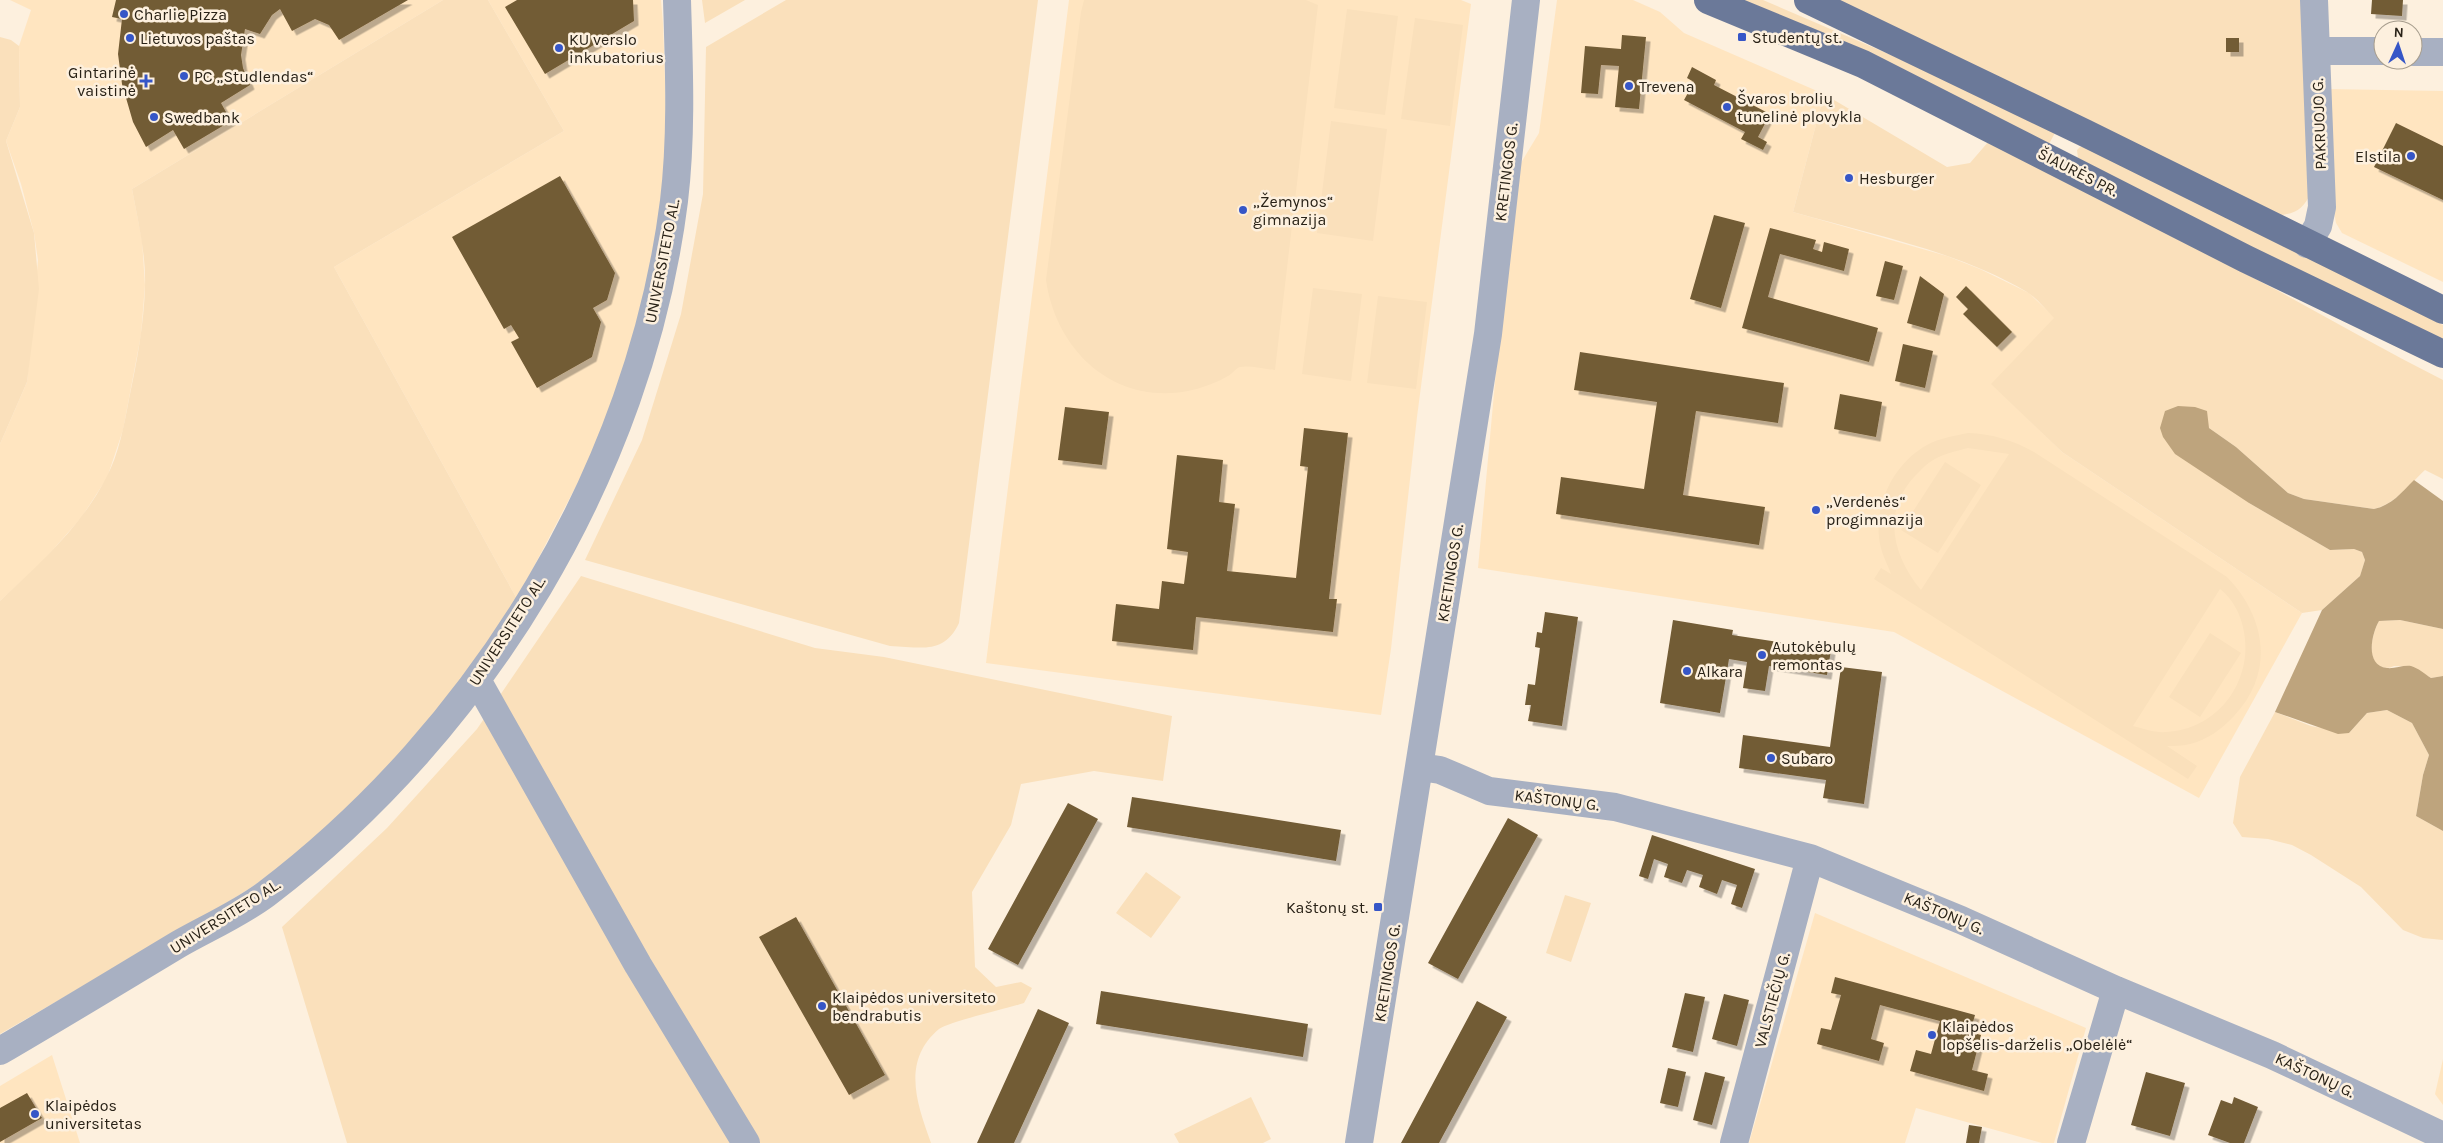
<svg xmlns="http://www.w3.org/2000/svg" width="2443" height="1143" viewBox="0 0 2443 1143" font-family="Karla,sans-serif">
<style>
.built{fill:#ffe5c0}
.green{fill:#fae0bb;fill-rule:evenodd}
.water{fill:#bea47d}
.building{fill:#725b35;filter:url(#shadow)}
.lines{fill:none;stroke-linecap:round;stroke-linejoin:round}
.minor{stroke:#a8b0c2;stroke-width:28}
.major{stroke:#6b7999;stroke-width:28}
.poi-dot{fill:#3656c7;stroke:#fdf0de;stroke-width:2}
.labels{text-anchor:middle;dominant-baseline:central;stroke-width:5;stroke-linejoin:round;paint-order:stroke}
.poi-label{font-size:16px;fill:#292217;stroke:#fdf0de;text-anchor:start}
.street-label{font-size:16px;fill:#292217;stroke:#fdf0de}
</style>
<defs>
<filter id="shadow"><feDropShadow dx="4.5" dy="4.5" stdDeviation="0" flood-color="#0004"/></filter>
</defs>
<rect width="100%" height="100%" fill="#fdf0de"/>
<path class="built" d="M 10,0 L 443,0 L 132,189 L 142,240 L 145,285 L 141,335 L 123,430 L 107,478 L 81,518 L 42,562 L 0,601 L 0,444 L 27,382 L 38,260 L 34,233 L 21,184 L 6,141 L 20,107 L 19,46 L 31,10 Z
M 488,0 L 661,0 L 663,24 L 667,138 L 653,273 L 610,421 L 517,599 L 334,267 L 564,131 Z
M 1069,0 L 1461,0 L 1471,4 L 1417,417 L 1391,649 L 1381,715 L 986,663 Z
M 1557,0 L 1633,0 L 1660,12 L 1684,33 L 1824,94 L 1793,212 L 1947,256 L 1980,269 L 2029,293 L 2055,318 L 1992,384 L 2062,452 L 2302,613 L 2199,798 L 1894,632 L 1478,568 L 1501,317 L 1519,166 L 1539,133 Z
M 2328,89 L 2443,91 L 2443,282 L 2342,233 L 2336,223 L 2332,202 Z
M 1815,913 L 2086,1028 L 2054,1143 L 2042,1143 L 1916,1108 L 1905,1143 L 1749,1143 Z
M 52,1055 L 80,1143 L 0,1143 L 0,1086 Z
M 2443,1059 L 2443,1105 L 2435,1094 Z"/>
<path class="green" d="M 443,0 L 488,0 L 564,131 L 334,267 L 517,599 L 443,708 L 320,837 L 252,887 L 210,913 L 0,1034 L 0,601 C 39,564 81,527 106,478 C 119,454 124,425 129,399 C 137,361 144,324 145,286 C 146,254 138,221 132,189 Z
M 702,0 L 745,0 L 705,23 Z
M 786,0 L 1038,0 L 959,623 C 944,655 921,647 890,646 L 585,560 L 642,440 L 681,314 L 703,194 L 706,47 Z
M 1084,0 L 1306,0 L 1318,5 L 1275,370 C 1265,369 1249,365 1240,367 C 1236,368 1232,374 1228,376 C 1216,383 1202,388 1188,391 C 1114,405 1056,351 1046,280 L 1081,12 Z
M 1741,0 L 1763,0 L 1891,55 L 2056,131 L 2049,144 L 1883,60 Z
M 1839,0 L 2303,0 L 2311,193 C 2303,208 2298,213 2281,215 Z
M 1347,9 L 1398,16 L 1385,115 L 1334,108 Z
M 1415,18 L 1463,25 L 1450,126 L 1401,119 Z
M 0,37 L 11,40 L 19,46 L 20,107 L 6,141 L 34,233 L 39,289 L 27,382 L 0,444 Z
M 1824,94 L 1947,167 L 1970,163 L 1989,141 C 2081,192 2176,237 2269,286 C 2327,317 2384,350 2443,380 L 2443,479 L 2425,470 C 2409,485 2395,504 2374,509 L 2304,499 L 2288,493 L 2236,447 L 2209,428 L 2195,407 L 2249,503 L 2330,550 L 2354,549 L 2362,552 L 2365,560 L 2360,576 L 2322,610 L 2302,613 L 2062,452 L 1991,384 L 2054,318 C 2046,310 2037,298 2027,292 C 1958,251 1870,234 1793,212 Z
M 1331,121 L 1387,129 L 1373,241 L 1317,233 Z
M 2085,146 L 2443,325 L 2443,342 L 2244,246 L 2078,158 L 2077,150 L 2080,147 Z
M 1313,288 L 1362,294 L 1351,381 L 1302,374 Z
M 1378,296 L 1427,302 L 1416,389 L 1367,383 Z
M 1968,433 C 1993,434 2012,440 2034,452 L 2227,577 C 2266,617 2275,673 2234,716 C 2222,729 2207,740 2190,744 C 2182,746 2174,746 2167,746 L 2197,766 L 2188,779 L 1874,579 L 1881,568 L 1891,574 C 1888,565 1883,557 1881,548 C 1871,510 1892,464 1927,445 C 1940,438 1954,436 1968,433 ZM 1968,448 L 2009,454 L 1921,590 C 1893,556 1881,512 1915,476 C 1921,470 1927,463 1935,459 C 1945,453 1957,451 1968,448 ZM 2220,589 C 2233,599 2241,615 2244,632 C 2253,680 2219,729 2167,732 C 2155,733 2144,729 2133,726 Z
M 1945,462 L 1981,485 L 1938,553 L 1901,530 Z
M 581,576 L 815,648 L 884,657 L 1172,716 L 1163,781 L 1094,771 L 1021,784 L 1011,825 L 972,892 L 975,967 L 996,987 L 1021,982 L 1032,988 L 1024,1003 C 1009,1008 948,1022 939,1029 C 901,1061 917,1104 931,1143 L 347,1143 L 282,927 L 387,828 L 477,729 Z
M 2400,620 L 2443,629 L 2443,676 L 2431,678 C 2421,671 2408,666 2394,666 C 2392,667 2389,668 2386,668 C 2364,665 2372,633 2379,621 Z
M 2210,633 L 2241,653 L 2200,717 L 2169,697 Z
M 2387,710 L 2412,723 L 2429,755 L 2423,775 L 2416,816 L 2443,831 L 2443,940 L 2423,938 L 2403,930 L 2361,887 L 2311,855 L 2292,845 L 2268,839 L 2242,837 L 2233,823 L 2240,777 L 2275,712 L 2311,726 L 2349,733 L 2367,713 Z
M 1146,872 L 1181,897 L 1151,938 L 1116,913 Z
M 1565,895 L 1591,903 L 1571,962 L 1546,953 Z
M 1251,1097 L 1271,1139 L 1263,1143 L 1179,1143 L 1174,1134 Z"/>
<path class="water" d="M 2178,406 L 2195,407 L 2207,411 L 2209,428 L 2236,447 L 2288,493 L 2304,499 L 2374,509 C 2392,505 2401,493 2414,480 L 2443,501 L 2443,629 L 2400,620 L 2379,621 C 2372,633 2364,665 2387,668 C 2394,669 2403,665 2411,666 C 2418,668 2425,674 2431,678 L 2443,676 L 2443,831 L 2416,816 L 2423,775 L 2429,755 L 2412,723 L 2387,710 L 2367,713 L 2349,733 L 2338,734 L 2275,712 L 2322,610 L 2360,576 L 2365,560 L 2362,552 L 2354,549 L 2330,550 L 2249,503 L 2175,454 L 2163,437 L 2160,428 L 2165,411 Z"/>
<path class="building" d="M 116,0 L 408,0 L 339,40 L 329,25 L 315,19 L 292,31 L 280,9 L 272,15 L 260,34 L 245,29 L 241,55 L 243,68 L 250,85 L 221,103 L 231,121 L 184,149 L 173,130 L 146,147 L 133,122 L 122,84 L 118,54 L 122,19 L 112,17 Z
M 517,0 L 633,0 L 634,21 L 545,74 L 505,7 Z
M 2372,0 L 2403,0 L 2402,16 L 2371,14 Z
M 1622,35 L 1646,37 L 1639,109 L 1615,107 L 1619,66 L 1601,65 L 1598,94 L 1581,93 L 1585,46 L 1621,49 Z
M 2226,38 L 2239,38 L 2239,52 L 2226,52 Z
M 1692,67 L 1716,80 L 1714,85 L 1770,114 L 1758,137 L 1767,142 L 1763,150 L 1741,139 L 1745,132 L 1684,100 L 1694,82 L 1687,78 Z
M 2396,123 L 2443,146 L 2443,200 L 2374,167 Z
M 560,176 L 615,273 L 607,300 L 593,308 L 601,322 L 592,357 L 537,388 L 511,342 L 519,338 L 511,325 L 504,329 L 452,237 Z
M 1714,215 L 1745,223 L 1721,308 L 1690,299 Z
M 1770,228 L 1816,240 L 1813,249 L 1822,252 L 1824,242 L 1849,249 L 1844,271 L 1780,254 L 1768,297 L 1878,328 L 1869,362 L 1742,328 Z
M 1885,261 L 1903,266 L 1894,300 L 1876,296 Z
M 1920,276 L 1944,294 L 1935,331 L 1907,323 Z
M 1966,286 L 2012,332 L 1997,347 L 1963,314 L 1968,309 L 1956,297 Z
M 1903,344 L 1933,351 L 1925,388 L 1895,381 Z
M 1580,352 L 1784,383 L 1778,423 L 1696,411 L 1683,495 L 1765,507 L 1759,545 L 1556,514 L 1561,477 L 1644,489 L 1657,402 L 1574,390 Z
M 1840,394 L 1882,402 L 1876,437 L 1834,429 Z
M 1065,407 L 1109,412 L 1102,465 L 1058,460 Z
M 1304,428 L 1348,433 L 1329,599 L 1337,599 L 1333,632 L 1196,617 L 1193,650 L 1112,641 L 1116,604 L 1159,609 L 1162,581 L 1184,584 L 1188,552 L 1167,549 L 1177,455 L 1223,460 L 1219,502 L 1235,504 L 1227,571 L 1296,578 L 1308,467 L 1300,466 Z
M 1545,612 L 1578,617 L 1562,726 L 1528,721 L 1531,705 L 1525,705 L 1528,684 L 1535,685 L 1540,648 L 1535,647 L 1537,632 L 1542,633 Z
M 1673,620 L 1733,630 L 1732,635 L 1831,650 L 1827,675 L 1769,666 L 1765,691 L 1743,688 L 1747,662 L 1729,659 L 1720,713 L 1660,703 Z
M 1841,667 L 1882,672 L 1864,804 L 1823,798 L 1826,780 L 1739,768 L 1743,735 L 1830,747 Z
M 1132,797 L 1341,830 L 1336,861 L 1127,827 Z
M 1068,803 L 1098,819 L 1018,965 L 988,949 Z
M 1508,818 L 1538,835 L 1458,979 L 1428,963 Z
M 1652,835 L 1755,869 L 1742,908 L 1731,904 L 1737,885 L 1722,880 L 1717,894 L 1699,887 L 1703,875 L 1687,870 L 1682,883 L 1664,877 L 1668,864 L 1654,859 L 1648,879 L 1639,876 Z
M 796,917 L 885,1075 L 849,1095 L 759,937 Z
M 1835,977 L 1975,1015 L 1970,1032 L 1981,1035 L 1972,1070 L 1988,1074 L 1984,1091 L 1910,1071 L 1916,1050 L 1931,1054 L 1940,1021 L 1880,1005 L 1871,1039 L 1884,1043 L 1879,1061 L 1817,1044 L 1821,1028 L 1831,1030 L 1841,995 L 1831,993 Z
M 1101,991 L 1308,1024 L 1303,1057 L 1096,1024 Z
M 1685,993 L 1705,997 L 1693,1052 L 1672,1047 Z
M 1724,994 L 1749,1000 L 1737,1046 L 1712,1039 Z
M 1477,1001 L 1507,1017 L 1439,1143 L 1401,1143 Z
M 1038,1009 L 1069,1023 L 1014,1143 L 977,1143 Z
M 1668,1068 L 1686,1072 L 1678,1107 L 1660,1103 Z
M 1705,1072 L 1725,1077 L 1712,1125 L 1693,1120 Z
M 2146,1072 L 2185,1083 L 2170,1136 L 2131,1125 Z
M 27,1093 L 42,1118 L 0,1142 L 0,1108 Z
M 2234,1097 L 2258,1107 L 2244,1143 L 2230,1143 L 2208,1135 L 2221,1100 L 2232,1104 Z
M 1969,1125 L 1982,1127 L 1979,1143 L 1966,1143 Z"/>
<g class="lines">
<path class="minor" d="M 2316,51 L 2383,51
M 2413,52 L 2443,52
M 2307,244 L 2318,226 L 2322,207 L 2314,0
M 477,680 L 638,965 L 746,1143
M 1420,767 L 1440,770 L 1489,791 L 1615,807 L 1810,858 L 1961,920 L 2116,990 L 2272,1055 L 2443,1136
M 0,1051 C 60,1016 119,980 179,944 C 207,928 239,914 266,894 C 482,730 640,471 674,201 C 682,134 679,67 677,0
M 1359,1143 L 1488,334 L 1526,0
M 1734,1143 L 1810,858
M 2071,1143 L 2116,990"/>
<path class="major" d="M 1708,0 L 1863,64 L 2246,259 L 2443,354
M 1808,0 L 2085,133 L 2443,310"/>
</g>
<g class="poi-dot">
<circle cx="124" cy="14" r="5"/>
<rect x="1737" y="32" width="10" height="10" rx="2.5"/>
<circle cx="130" cy="38" r="5"/>
<circle cx="559" cy="48" r="5"/>
<circle cx="184" cy="76" r="5"/>
<path d="M143.5 73.5h5v5h5v5h-5v5h-5v-5h-5v-5h5z"/>
<circle cx="1629" cy="86" r="5"/>
<circle cx="1727" cy="107" r="5"/>
<circle cx="154" cy="117" r="5"/>
<circle cx="2411" cy="156" r="5"/>
<circle cx="1849" cy="178" r="5"/>
<circle cx="1243" cy="210" r="5"/>
<circle cx="1816" cy="510" r="5"/>
<circle cx="1762" cy="655" r="5"/>
<circle cx="1687" cy="671" r="5"/>
<circle cx="1771" cy="758" r="5"/>
<rect x="1373" y="902" width="10" height="10" rx="2.5"/>
<circle cx="822" cy="1006" r="5"/>
<circle cx="1932" cy="1035" r="5"/>
<circle cx="35" cy="1114" r="5"/>
</g>
<g class="labels">
<g class="poi-label">
<text x="134" y="14">Charlie Pizza</text>
<text x="1752" y="37">Studentų st.</text>
<text x="140" y="38">Lietuvos paštas</text>
<text x="569" y="39">KU verslo<tspan x="569" dy="18">inkubatorius</tspan></text>
<text x="136" y="72" text-anchor="end">Gintarinė<tspan x="136" dy="18">vaistinė</tspan></text>
<text x="194" y="76">PC „Studlendas“</text>
<text x="1639" y="86">Trevena</text>
<text x="1737" y="98">Švaros brolių<tspan x="1737" dy="18">tunelinė plovykla</tspan></text>
<text x="164" y="117">Swedbank</text>
<text x="2401" y="156" text-anchor="end">Elstila</text>
<text x="1859" y="178">Hesburger</text>
<text x="1253" y="201">„Žemynos“<tspan x="1253" dy="18">gimnazija</tspan></text>
<text x="1826" y="501">„Verdenės“<tspan x="1826" dy="18">progimnazija</tspan></text>
<text x="1772" y="646">Autokėbulų<tspan x="1772" dy="18">remontas</tspan></text>
<text x="1697" y="671">Alkara</text>
<text x="1781" y="758">Subaro</text>
<text x="1368" y="907" text-anchor="end">Kaštonų st.</text>
<text x="832" y="997">Klaipėdos universiteto<tspan x="832" dy="18">bendrabutis</tspan></text>
<text x="1942" y="1026">Klaipėdos<tspan x="1942" dy="18">lopšelis-darželis „Obelėlė“</tspan></text>
<text x="45" y="1105">Klaipėdos<tspan x="45" dy="18">universitetas</tspan></text>
</g>
<g class="street-label">
<text transform="translate(2319 124) rotate(-92)">PAKRUOJO G.</text>
<text transform="translate(1506 172) rotate(-83)">KRETINGOS G.</text>
<text transform="translate(2078 172) rotate(27)">ŠIAURĖS PR.</text>
<text transform="translate(662 261) rotate(-79)">UNIVERSITETO AL.</text>
<text transform="translate(1450 573) rotate(-81)">KRETINGOS G.</text>
<text transform="translate(507 631) rotate(-57)">UNIVERSITETO AL.</text>
<text transform="translate(1557 800) rotate(7)">KAŠTONŲ G.</text>
<text transform="translate(1944 913) rotate(23)">KAŠTONŲ G.</text>
<text transform="translate(225 916) rotate(-32)">UNIVERSITETO AL.</text>
<text transform="translate(1387 973) rotate(-81)">KRETINGOS G.</text>
<text transform="translate(1772 1000) rotate(-75)">VALSTIEČIŲ G.</text>
<text transform="translate(2315 1075) rotate(25)">KAŠTONŲ G.</text>
</g>
</g>
<g transform="translate(2398 45) rotate(3)"><circle r="24" fill="#fdf0de" stroke="#a89e8e"/>
<path d="M0-4L9 19L0 12L-9 19Z" fill="#3656c7"/>
<text y="-8" font-size="14" font-weight="bold" text-anchor="middle" fill="#292217">N</text>
</g>
</svg>
